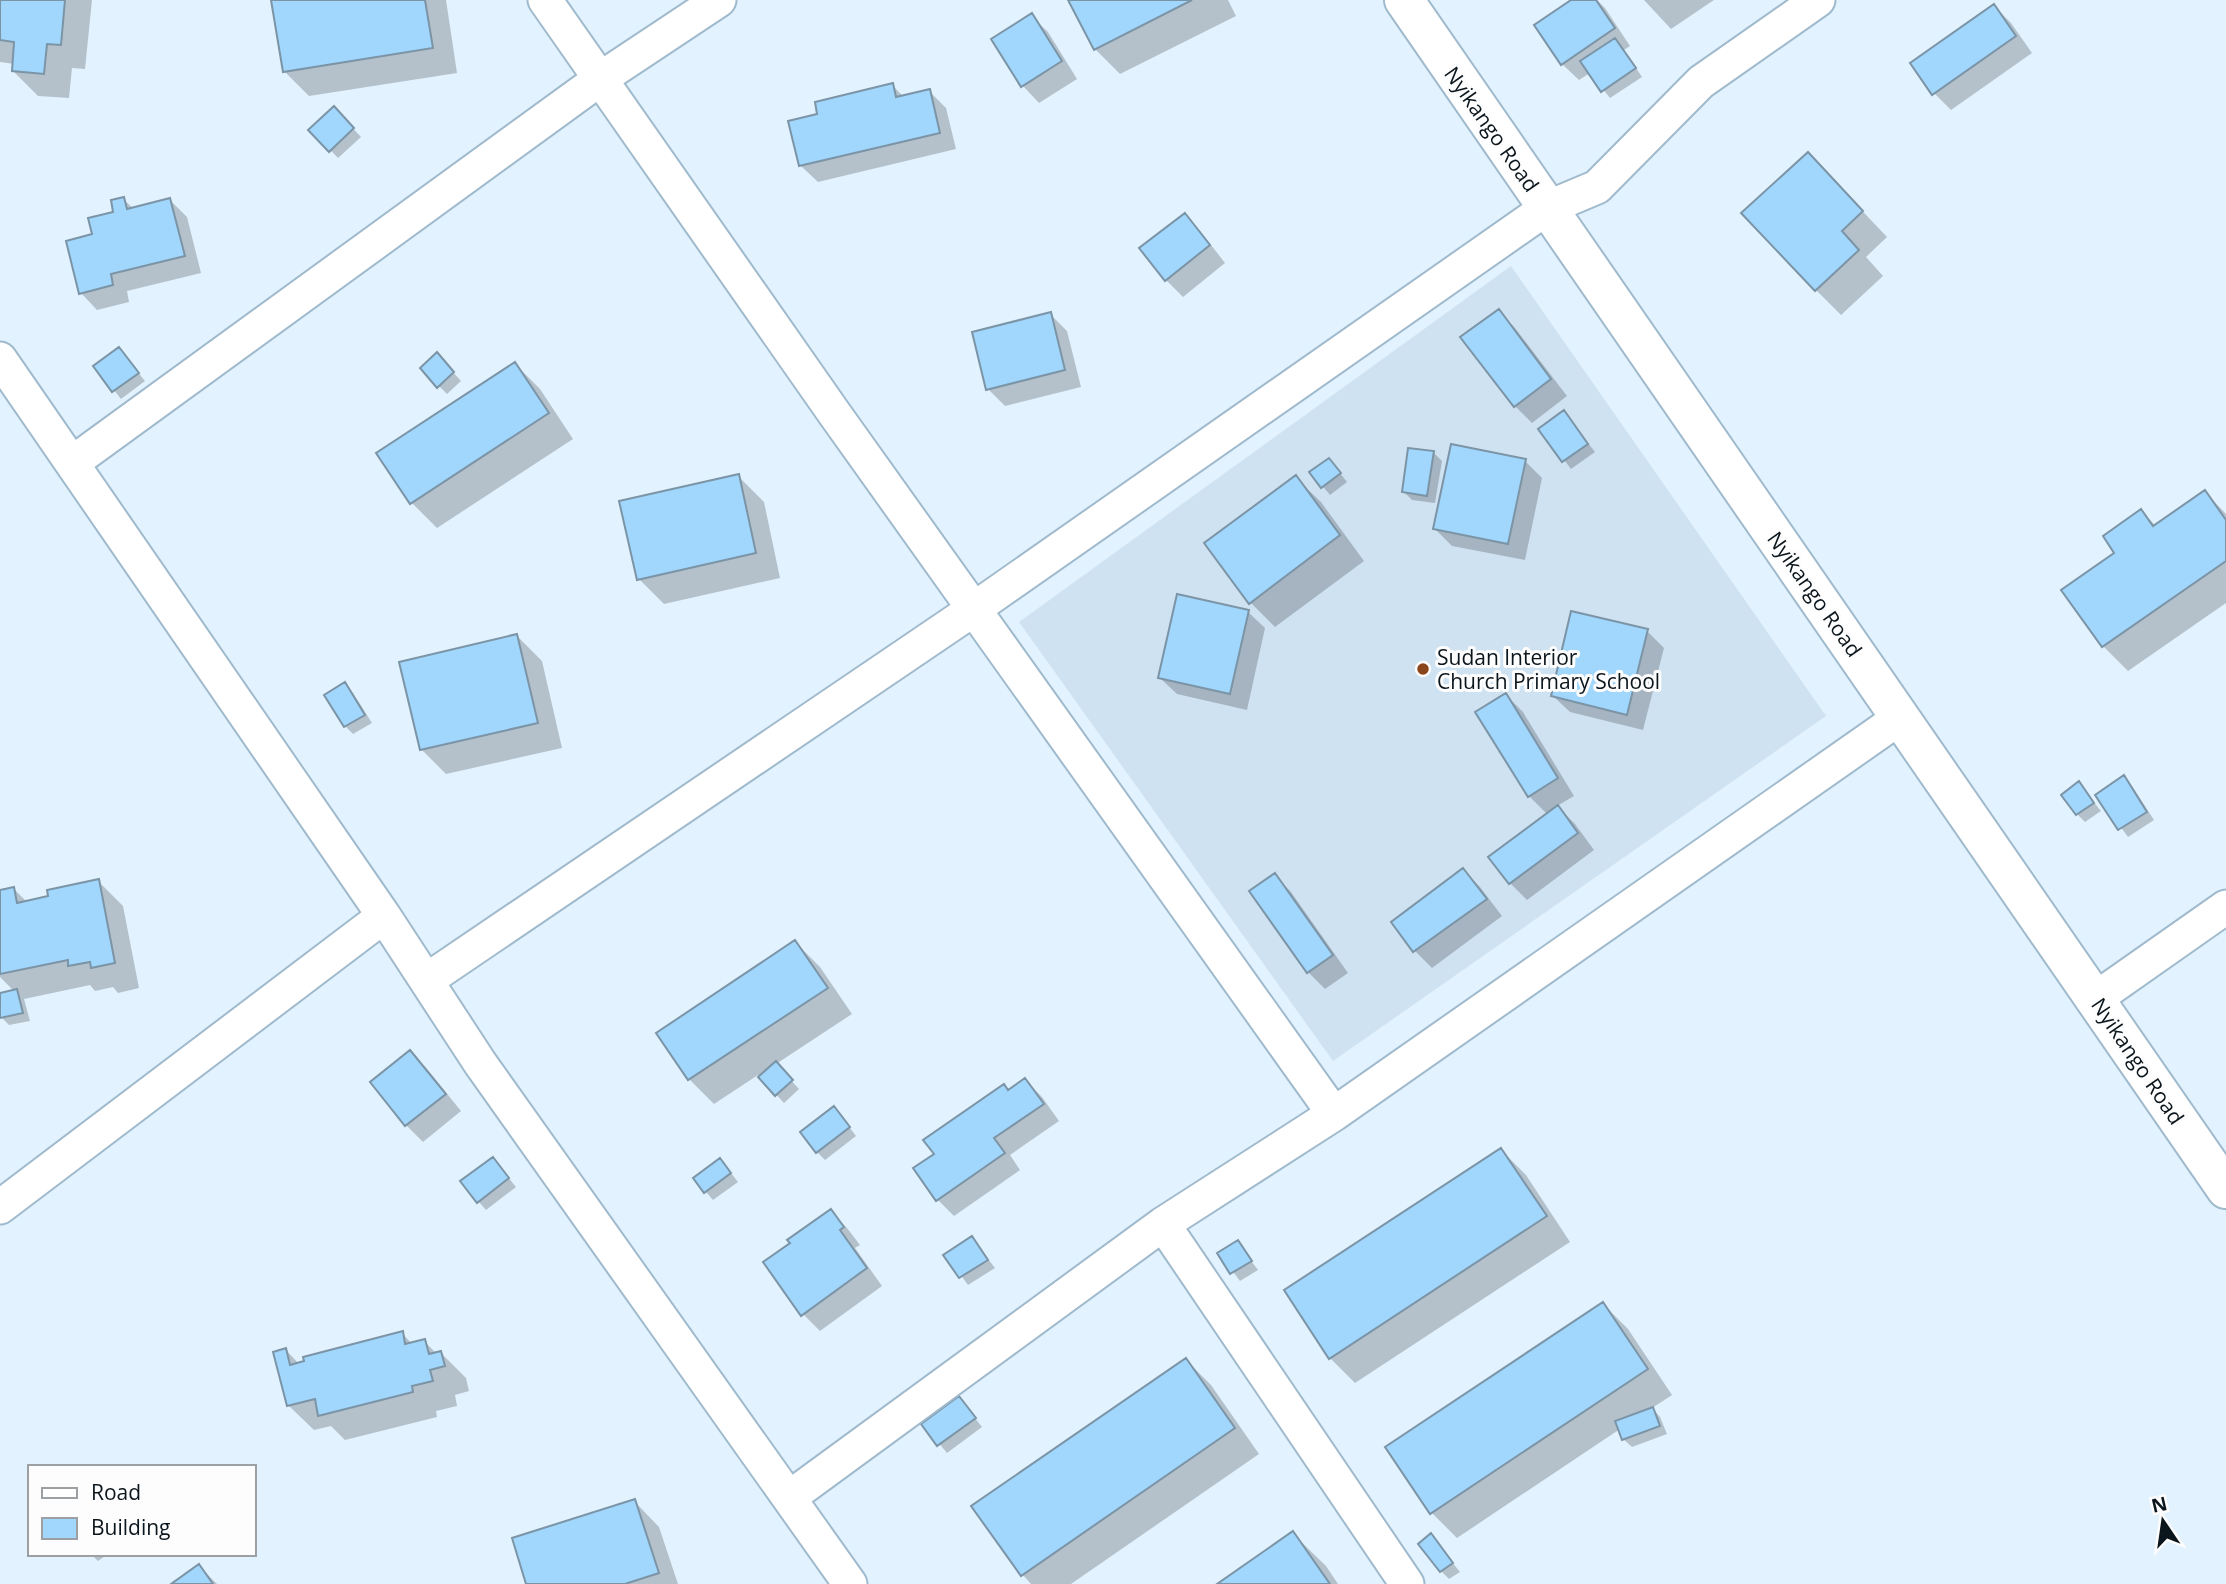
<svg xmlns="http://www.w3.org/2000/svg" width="2226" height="1584" viewBox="0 0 2226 1584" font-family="'Open Sans',sans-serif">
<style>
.built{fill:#cfe2f1}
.shadow{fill:#0003}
.building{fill:#a1d6fd;stroke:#7b94a6;stroke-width:2}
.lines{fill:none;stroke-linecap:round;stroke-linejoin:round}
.minor-casing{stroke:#a0bacd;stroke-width:37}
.tertiary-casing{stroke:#a0bacd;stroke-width:42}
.minor{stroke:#fff;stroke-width:33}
.tertiary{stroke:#fff;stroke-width:38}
.poi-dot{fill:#8a451b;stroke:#fdfdfd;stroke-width:2.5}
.labels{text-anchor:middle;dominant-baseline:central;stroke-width:6;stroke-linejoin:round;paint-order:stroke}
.street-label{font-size:21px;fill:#0b151c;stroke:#fdfdfd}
.poi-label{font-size:21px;fill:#0b151c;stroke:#fdfdfd;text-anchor:start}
</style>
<rect width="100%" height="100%" fill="#e2f2fe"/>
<path class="built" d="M 1511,266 L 1826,716 L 1333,1061 L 1019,622 Z"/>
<path class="shadow" d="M 0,0 L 92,0 L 85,69 L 72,68 L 69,98 L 38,96 L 13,71 L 14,64 L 0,62 Z
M 273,0 L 446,0 L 457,73 L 309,96 L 284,71 Z
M 1070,0 L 1228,0 L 1236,16 L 1120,74 L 1095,49 Z
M 1574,0 L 1597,0 L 1605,8 L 1630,46 L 1624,50 L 1642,77 L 1610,98 L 1590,73 L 1579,80 L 1562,64 Z
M 1644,0 L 1714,0 L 1671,29 Z
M 1994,6 L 2011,23 L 2032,53 L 1951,110 L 1934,93 Z
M 1031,16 L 1048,32 L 1077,79 L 1039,103 L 1023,86 Z
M 892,85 L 904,97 L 929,91 L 946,108 L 956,149 L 818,182 L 801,166 L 790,122 L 820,116 Z
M 334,108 L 361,137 L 338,158 L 311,130 Z
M 1833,180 L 1887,237 L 1866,257 L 1883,276 L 1841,315 L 1816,290 Z
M 123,199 L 134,209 L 170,200 L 187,217 L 201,273 L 127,291 L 129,302 L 97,310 L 81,293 L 94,235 L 115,213 Z
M 1185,215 L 1201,232 L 1225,263 L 1183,297 L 1166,280 Z
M 1499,311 L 1515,328 L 1567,396 L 1532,423 L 1515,406 Z
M 1050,314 L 1067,331 L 1081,387 L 1005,406 L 988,389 Z
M 119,349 L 145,381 L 121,399 L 95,366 Z
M 445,363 L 461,381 L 447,394 L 439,386 Z
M 515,364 L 540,389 L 573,439 L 437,528 L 412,503 L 379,454 Z
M 1564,412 L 1595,452 L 1571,469 L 1541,429 Z
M 1434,453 L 1442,461 L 1435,503 L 1412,500 L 1404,492 Z
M 1525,461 L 1542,478 L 1525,560 L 1452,546 L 1435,529 Z
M 1336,468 L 1347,482 L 1330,495 L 1311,472 Z
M 738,476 L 764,502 L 780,578 L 664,604 L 639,579 Z
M 1295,477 L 1321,502 L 1364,561 L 1275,627 L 1250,602 Z
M 2205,492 L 2226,514 L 2226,603 L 2128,671 L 2103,646 L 2117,553 L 2141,511 L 2156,526 Z
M 1248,612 L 1265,628 L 1247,710 L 1177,694 L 1160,678 Z
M 1647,631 L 1664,648 L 1643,730 L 1570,712 L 1553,696 Z
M 517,636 L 542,661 L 562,748 L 446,774 L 421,749 Z
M 345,685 L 353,693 L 372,723 L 353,734 L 345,726 Z
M 1506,695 L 1523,712 L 1574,796 L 1557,806 L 1575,824 L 1594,850 L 1527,900 L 1510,883 L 1490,857 L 1548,815 L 1529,796 Z
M 2124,778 L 2132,786 L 2154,820 L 2128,837 L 2097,795 Z
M 2079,784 L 2101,811 L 2085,822 L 2077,814 Z
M 1463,870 L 1480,887 L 1502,916 L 1432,968 L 1415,951 L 1394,922 Z
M 1275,875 L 1291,892 L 1348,973 L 1325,989 L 1308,972 Z
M 98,881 L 123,906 L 139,988 L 118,993 L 113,987 L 95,991 L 90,985 L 24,999 L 30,1021 L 9,1025 L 1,1017 L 0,1012 L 0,995 L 14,991 L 0,977 L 0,892 L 14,889 L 27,902 Z
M 795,942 L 820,967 L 852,1014 L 776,1064 L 799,1089 L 784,1103 L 758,1075 L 714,1104 L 689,1079 Z
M 410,1052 L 427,1069 L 461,1111 L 423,1142 L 406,1125 L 372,1083 Z
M 1025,1080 L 1042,1097 L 1059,1121 L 1010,1155 L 1020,1170 L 954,1216 L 937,1199 L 936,1154 Z
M 841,1116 L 856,1136 L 825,1160 L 817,1152 Z
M 1501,1150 L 1526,1175 L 1570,1242 L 1355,1383 L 1330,1358 Z
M 493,1159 L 516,1187 L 486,1210 L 479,1202 Z
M 727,1168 L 738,1182 L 713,1200 L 695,1179 Z
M 830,1211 L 847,1228 L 860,1245 L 855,1248 L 882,1286 L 820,1331 L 803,1314 Z
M 972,1238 L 995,1268 L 968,1285 L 946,1255 Z
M 1237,1242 L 1258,1270 L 1240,1281 L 1219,1253 Z
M 1603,1304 L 1628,1329 L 1672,1395 L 1652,1408 L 1660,1417 L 1667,1434 L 1632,1447 L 1623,1439 L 1620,1429 L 1457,1538 L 1432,1513 Z
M 402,1333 L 412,1344 L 424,1341 L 437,1354 L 441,1353 L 466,1378 L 469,1391 L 455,1395 L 457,1406 L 436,1411 L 437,1417 L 345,1440 L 331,1426 L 314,1430 L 288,1405 L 286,1350 L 299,1364 Z
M 1186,1360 L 1211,1385 L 1259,1454 L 1071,1584 L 1031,1584 L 1023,1575 L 974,1507 Z
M 959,1398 L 982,1427 L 947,1453 L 923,1424 Z
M 634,1501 L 659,1527 L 678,1584 L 528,1584 Z
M 1293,1534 L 1326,1566 L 1338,1584 L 1220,1584 Z
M 1431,1536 L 1460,1572 L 1449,1579 L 1441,1571 Z
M 91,1554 L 108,1554 L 98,1561 Z
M 199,1566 L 217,1584 L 174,1584 Z"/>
<path class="building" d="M 0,0 L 65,0 L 61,45 L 47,44 L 44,74 L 12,71 L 14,42 L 0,40 Z
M 271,0 L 425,0 L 433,48 L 283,72 Z
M 1068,0 L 1192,0 L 1094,50 Z
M 1571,0 L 1596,0 L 1615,28 L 1561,65 L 1534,25 Z
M 1994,4 L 2016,36 L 1932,95 L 1910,63 Z
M 1032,13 L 1062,61 L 1021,87 L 991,39 Z
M 1615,38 L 1636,68 L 1601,92 L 1580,61 Z
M 893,83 L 896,97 L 930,89 L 940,133 L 799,166 L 788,121 L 817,114 L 815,102 Z
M 334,106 L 354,128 L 329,152 L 308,130 Z
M 1808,152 L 1863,211 L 1842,231 L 1859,250 L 1815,291 L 1741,213 Z
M 124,197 L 127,209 L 170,198 L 185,256 L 111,274 L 113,285 L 79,294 L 66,241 L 92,234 L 88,218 L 113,212 L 111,200 Z
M 1185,213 L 1210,245 L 1165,281 L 1139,248 Z
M 1499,309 L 1551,379 L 1514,407 L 1460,337 Z
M 1051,312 L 1065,370 L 986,390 L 972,332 Z
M 119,347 L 139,373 L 112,392 L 93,366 Z
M 437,352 L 454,372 L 437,388 L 420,368 Z
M 515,362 L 549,413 L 410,504 L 376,453 Z
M 1564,410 L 1588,444 L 1562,462 L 1538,429 Z
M 1451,444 L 1526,459 L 1508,544 L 1433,529 Z
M 1408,448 L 1434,451 L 1427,496 L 1402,492 Z
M 1329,458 L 1341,473 L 1321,488 L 1309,472 Z
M 739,474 L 756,553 L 637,580 L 619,501 Z
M 1296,475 L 1340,535 L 1249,604 L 1204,543 Z
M 2205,490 L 2226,520 L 2226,561 L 2102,647 L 2061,590 L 2114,553 L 2103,536 L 2141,509 L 2153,526 Z
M 1177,594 L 1249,610 L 1230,694 L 1158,678 Z
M 1571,611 L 1648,629 L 1627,715 L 1551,696 Z
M 517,634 L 538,723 L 420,750 L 399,662 Z
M 345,682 L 365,715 L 344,727 L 324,695 Z
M 1506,693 L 1558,778 L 1528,797 L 1475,712 Z
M 2124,775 L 2147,812 L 2118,830 L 2095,795 Z
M 2079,781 L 2094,803 L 2076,815 L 2061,795 Z
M 1558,805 L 1578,833 L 1509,884 L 1488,857 Z
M 1463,868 L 1487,899 L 1413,952 L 1391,922 Z
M 1275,873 L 1333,955 L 1307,973 L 1249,891 Z
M 99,879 L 115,963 L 91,968 L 90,962 L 68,966 L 68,960 L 0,974 L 0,890 L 14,887 L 17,903 L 48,896 L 47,890 Z
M 795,940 L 828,988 L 688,1080 L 656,1033 Z
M 17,989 L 23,1013 L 0,1018 L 0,993 Z
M 410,1050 L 446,1094 L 405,1126 L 370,1082 Z
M 776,1061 L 793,1080 L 775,1096 L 758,1077 Z
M 1025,1078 L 1044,1104 L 994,1138 L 1005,1153 L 936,1201 L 913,1168 L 934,1154 L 923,1140 L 1004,1084 L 1008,1090 Z
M 834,1106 L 850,1127 L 816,1153 L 800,1132 Z
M 1501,1148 L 1547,1216 L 1329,1359 L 1284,1290 Z
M 493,1157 L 509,1178 L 477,1203 L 460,1181 Z
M 720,1158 L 731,1173 L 704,1193 L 693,1178 Z
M 831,1209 L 844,1227 L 840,1230 L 867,1268 L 801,1316 L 763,1262 L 790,1243 L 787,1240 Z
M 972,1236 L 988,1260 L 959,1278 L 943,1255 Z
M 1238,1240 L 1252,1261 L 1230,1274 L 1217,1253 Z
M 1603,1302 L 1648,1369 L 1430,1514 L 1385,1447 Z
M 403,1331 L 405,1344 L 425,1339 L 429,1354 L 441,1351 L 445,1366 L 430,1370 L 433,1381 L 412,1386 L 413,1392 L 318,1416 L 315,1399 L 287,1406 L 273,1352 L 286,1348 L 290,1365 L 304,1361 L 303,1357 Z
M 1186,1358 L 1235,1428 L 1021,1576 L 971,1506 Z
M 959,1396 L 976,1418 L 937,1446 L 921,1424 Z
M 1653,1407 L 1660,1426 L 1622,1440 L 1615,1421 Z
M 635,1499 L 659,1573 L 625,1584 L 526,1584 L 512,1538 Z
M 1293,1531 L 1330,1584 L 1217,1584 Z
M 1431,1533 L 1453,1563 L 1440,1572 L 1418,1544 Z
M 199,1564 L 213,1584 L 171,1584 Z"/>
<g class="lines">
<g class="minor-casing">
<path id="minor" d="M 545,0 L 834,413 L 1334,1114
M 0,359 L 384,916 L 480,1063 L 850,1584
M 72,463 L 600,79 L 719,0
M 427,980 L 974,609 L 1547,208 L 1597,187 L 1701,82 L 1818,0
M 2095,999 L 2226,907
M 0,1207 L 384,916
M 1163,1224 L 1407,1584
M 790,1497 L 1163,1224 L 1334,1114 L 1901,717"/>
</g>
<g class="tertiary-casing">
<path id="tertiary" d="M 1404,0 L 2226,1189"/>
</g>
<use href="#minor" class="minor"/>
<use href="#tertiary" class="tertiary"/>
</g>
<circle class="poi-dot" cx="1423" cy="669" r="7"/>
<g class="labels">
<g class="street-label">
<text transform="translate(1492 129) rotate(55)">Nyikango Road</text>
<text transform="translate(1815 594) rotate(55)">Nyikango Road</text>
<text transform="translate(2138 1061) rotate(56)">Nyikango Road</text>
</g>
<g class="poi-label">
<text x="1437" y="657">Sudan Interior<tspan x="1437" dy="24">Church Primary School</tspan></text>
</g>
</g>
<rect x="28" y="1465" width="228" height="91" fill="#fdfdfd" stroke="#9ca0a3" stroke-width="2"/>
<rect x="42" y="1488" width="35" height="10" fill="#ffffff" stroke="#9ca0a3" stroke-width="2"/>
<text x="91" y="1500" font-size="21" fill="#0b151c">Road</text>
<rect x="42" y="1518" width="35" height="21" fill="#a1d6fd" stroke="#9ca0a3" stroke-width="2"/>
<text x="91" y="1535" font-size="21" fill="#0b151c">Building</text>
<g transform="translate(2163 1521) rotate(347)" stroke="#fdfdfd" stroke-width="5" paint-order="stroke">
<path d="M0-5L12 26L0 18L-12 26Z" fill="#0b151c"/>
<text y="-10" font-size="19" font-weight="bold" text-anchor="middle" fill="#0b151c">N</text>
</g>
</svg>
